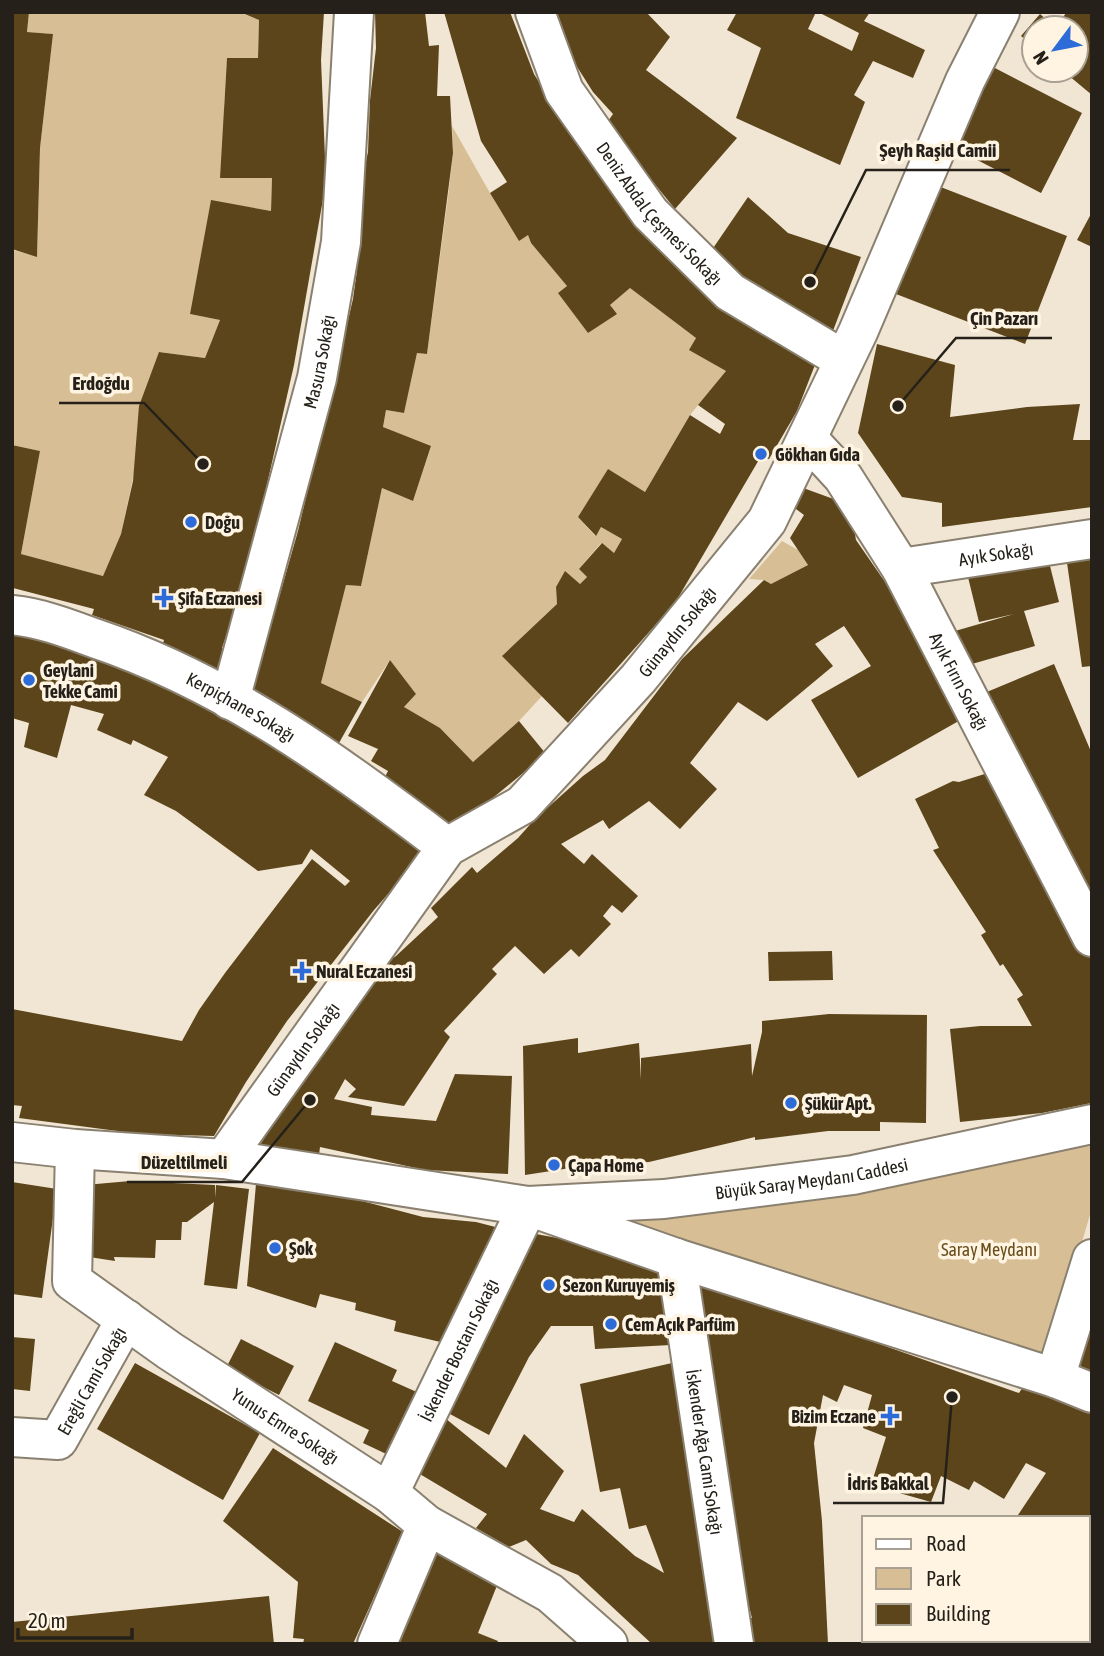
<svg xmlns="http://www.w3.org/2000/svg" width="1104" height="1656" viewBox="0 0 1104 1656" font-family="'Asap Condensed',sans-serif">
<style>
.green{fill:#d7be94}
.building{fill:#5c451a}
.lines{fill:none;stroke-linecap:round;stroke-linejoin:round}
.minor-casing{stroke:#8a8070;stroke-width:42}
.minor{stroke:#fff;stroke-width:38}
.poi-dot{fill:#2c6bd8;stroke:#fff4e2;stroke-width:2.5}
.labels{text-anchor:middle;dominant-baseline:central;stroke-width:7;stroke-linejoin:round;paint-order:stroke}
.street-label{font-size:18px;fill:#25211a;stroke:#fff4e2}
.poi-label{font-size:18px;font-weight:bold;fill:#25211a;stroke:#fff4e2;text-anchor:start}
.park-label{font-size:18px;fill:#684d19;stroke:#fff4e2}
.leader{fill:none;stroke:#25211a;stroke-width:2.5}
.callout-dot{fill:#25211a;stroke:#fff4e2;stroke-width:2.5}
.callout-label{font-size:19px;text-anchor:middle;font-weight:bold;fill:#25211a;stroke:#fff4e2;stroke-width:7;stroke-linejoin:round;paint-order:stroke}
</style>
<rect width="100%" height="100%" fill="#f1e6d4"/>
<path class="green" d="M 29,12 L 239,12 L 259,20 L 258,58 L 227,59 L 224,108 L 272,178 L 271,211 L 211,201 L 190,314 L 220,320 L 205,358 L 160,352 L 121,534 L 103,576 L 21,554 L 40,451 L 12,445 L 12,250 L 37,256 L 40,148 L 53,34 L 27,32 Z
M 452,126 L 490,193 L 528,235 L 531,243 L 567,286 L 559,292 L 588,333 L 616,314 L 610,305 L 630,288 L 696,338 L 690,350 L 726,371 L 690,415 L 645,492 L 608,470 L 578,517 L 595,536 L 601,527 L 622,539 L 614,553 L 601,543 L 579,569 L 587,577 L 580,584 L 565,572 L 556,587 L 557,604 L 503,655 L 542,696 L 519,721 L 473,762 L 440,728 L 404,707 L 416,694 L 390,660 L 362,702 L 321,683 L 346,585 L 361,586 L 382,488 L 413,501 L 431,447 L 383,427 L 386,410 L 404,413 L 417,353 L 427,354 L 448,197 L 453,153 Z
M 782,541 L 798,550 L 808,565 L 771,584 L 764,580 L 749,579 Z
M 1092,1140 L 1092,1208 L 1047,1360 L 610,1218 Z"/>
<path class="building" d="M 12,12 L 29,12 L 27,32 L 53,34 L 40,148 L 37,257 L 12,249 Z
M 240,12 L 324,12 L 321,60 L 326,182 L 294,365 L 261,511 L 234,613 L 222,648 L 230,652 L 224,672 L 160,653 L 164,640 L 92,615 L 94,609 L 13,588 L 12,445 L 40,451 L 21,554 L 103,576 L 121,534 L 133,481 L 139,406 L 159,352 L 205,358 L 220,320 L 190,314 L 211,200 L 271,211 L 272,178 L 220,178 L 227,58 L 258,58 L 259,20 Z
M 375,12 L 425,12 L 429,46 L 439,45 L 437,96 L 450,96 L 453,153 L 427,354 L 417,353 L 404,413 L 386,410 L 383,427 L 431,446 L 413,501 L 382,488 L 361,586 L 346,585 L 321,683 L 362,702 L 339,743 L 250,699 L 298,531 L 353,299 L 357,270 L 361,185 L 368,152 L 370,100 L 376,48 Z
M 444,12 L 510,12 L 534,74 L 575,141 L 605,182 L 820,352 L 797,411 L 769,459 L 760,458 L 675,603 L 568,723 L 502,656 L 557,604 L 556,587 L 565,571 L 580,584 L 587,577 L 579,569 L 602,543 L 614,553 L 622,539 L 601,527 L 596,536 L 578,517 L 608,469 L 645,492 L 690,415 L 720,434 L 725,424 L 698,405 L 726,371 L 689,350 L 696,338 L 630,288 L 610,305 L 617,314 L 588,333 L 558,293 L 567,286 L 531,243 L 528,235 L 519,241 L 490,193 L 507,182 L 481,141 Z
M 551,12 L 646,12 L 670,37 L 646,70 L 737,138 L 675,209 L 606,124 L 613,114 L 593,92 L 562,43 Z
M 737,12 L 816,12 L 808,29 L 852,51 L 859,33 L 818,12 L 870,12 L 864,21 L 925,50 L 913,78 L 873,61 L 854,95 L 865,102 L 840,165 L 736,118 L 761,48 L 727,30 Z
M 1067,12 L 1092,12 L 1092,95 L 1062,70 L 1076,70 L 1076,28 L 1034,28 L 1034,47 L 1021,36 L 1040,14 L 1055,27 Z
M 993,67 L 1082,113 L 1041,193 L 952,147 Z
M 938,186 L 1067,236 L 1025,344 L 896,294 Z
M 748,197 L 788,233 L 861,257 L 828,344 L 705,260 Z
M 1092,212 L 1092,247 L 1077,240 Z
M 877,344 L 955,365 L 950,417 L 1027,407 L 1080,404 L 1073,440 L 1092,440 L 1092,507 L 942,527 L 942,503 L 902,497 L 858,433 Z
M 795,485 L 850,505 L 856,540 L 923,637 L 964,718 L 858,778 L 811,700 L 871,666 L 844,626 L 815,644 L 833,666 L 767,721 L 738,702 L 690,763 L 717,789 L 680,829 L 649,801 L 609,829 L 603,820 L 561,844 L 584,864 L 592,854 L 638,896 L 622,913 L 612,905 L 603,916 L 611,924 L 579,957 L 571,949 L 544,974 L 515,946 L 492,969 L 497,974 L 444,1031 L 450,1037 L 404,1106 L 348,1097 L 356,1089 L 345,1079 L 334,1099 L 372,1107 L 371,1115 L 436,1121 L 455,1074 L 512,1076 L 508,1174 L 425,1170 L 320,1147 L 319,1155 L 296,1155 L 297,1151 L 258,1148 L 369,974 L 396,956 L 438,917 L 431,908 L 472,867 L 477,873 L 518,838 L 535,819 L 583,776 L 605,760 L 682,659 L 764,580 L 771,584 L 808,565 L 790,538 L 804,515 L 788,503 Z
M 1092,545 L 1092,666 L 1082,667 L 1065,549 Z
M 1046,550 L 1059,602 L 1024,611 L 1035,646 L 965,666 L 955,631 L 1014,614 L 979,622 L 966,569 Z
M 12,630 L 62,642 L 198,697 L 352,796 L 424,853 L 374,910 L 287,1021 L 246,1082 L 214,1136 L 140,1134 L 19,1118 L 22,1106 L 12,1105 L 12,1009 L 182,1041 L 199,1010 L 225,973 L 312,859 L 345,886 L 350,881 L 311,849 L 302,864 L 258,871 L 176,811 L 144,795 L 168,757 L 133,740 L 131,745 L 97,730 L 104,714 L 71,705 L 57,758 L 24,747 L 29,723 L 12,718 Z
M 390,660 L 416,694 L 404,707 L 440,728 L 473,762 L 519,721 L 546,754 L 454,830 L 384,779 L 388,771 L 371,761 L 378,749 L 348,736 Z
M 1054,664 L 1092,754 L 1092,922 L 982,694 Z
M 991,772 L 1049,891 L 1092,956 L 1092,1103 L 1042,1113 L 960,1122 L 950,1029 L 980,1026 L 1032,1026 L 1017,999 L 1023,995 L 1003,964 L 1000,966 L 981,935 L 986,932 L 933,850 L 939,848 L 915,799 L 953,781 L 959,782 Z
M 832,951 L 833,980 L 769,981 L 768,952 Z
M 829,1014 L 927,1015 L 926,1123 L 880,1122 L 880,1131 L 828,1131 L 755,1140 L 755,1137 L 649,1162 L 577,1167 L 525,1175 L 523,1046 L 578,1038 L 578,1053 L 639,1043 L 641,1080 L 641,1058 L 751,1044 L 752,1076 L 762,1032 L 762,1021 Z
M 130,1181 L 215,1185 L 215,1198 L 216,1185 L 249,1189 L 237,1289 L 204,1285 L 214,1202 L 187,1222 L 182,1222 L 181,1240 L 156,1240 L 155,1258 L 114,1257 L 115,1261 L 83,1256 L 85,1185 Z
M 286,1181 L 423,1217 L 476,1222 L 511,1231 L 453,1345 L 394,1331 L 396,1321 L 355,1310 L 356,1303 L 320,1294 L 316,1308 L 247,1286 L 256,1184 Z
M 12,1182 L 57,1189 L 42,1298 L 12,1294 Z
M 520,1231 L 584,1243 L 665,1269 L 671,1345 L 595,1349 L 593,1326 L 551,1326 L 529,1357 L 489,1435 L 435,1406 Z
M 697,1280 L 1019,1393 L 1027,1381 L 1092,1406 L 1092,1532 L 1088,1538 L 1088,1518 L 1016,1518 L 1046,1473 L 1026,1463 L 1004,1499 L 974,1481 L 969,1490 L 941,1476 L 931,1502 L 871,1485 L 886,1437 L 863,1428 L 872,1395 L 844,1385 L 837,1402 L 823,1395 L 814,1443 L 822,1521 L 828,1644 L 750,1644 L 744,1617 L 752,1618 L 743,1585 Z
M 1092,1296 L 1092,1374 L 1070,1367 Z
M 12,1337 L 35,1339 L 30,1391 L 12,1389 Z
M 241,1339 L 294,1366 L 279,1395 L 226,1368 Z
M 335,1342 L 397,1370 L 392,1381 L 428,1397 L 399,1460 L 363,1443 L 369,1430 L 308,1401 Z
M 135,1363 L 260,1433 L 223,1500 L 97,1429 Z
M 672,1363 L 678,1392 L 724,1644 L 652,1644 L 578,1575 L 551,1564 L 526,1540 L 509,1547 L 476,1528 L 487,1514 L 408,1467 L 434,1409 L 506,1468 L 524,1434 L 564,1471 L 540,1509 L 574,1522 L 582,1509 L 635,1556 L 664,1573 L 646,1525 L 629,1529 L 620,1488 L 600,1492 L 580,1384 Z
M 273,1448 L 403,1532 L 353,1644 L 303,1644 L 304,1639 L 293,1638 L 298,1582 L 223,1521 Z
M 429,1548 L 500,1578 L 478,1633 L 498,1641 L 497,1644 L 390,1644 Z
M 269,1596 L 274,1644 L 12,1644 L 12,1622 Z
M 937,1640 L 1057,1640 L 1060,1644 L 934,1644 Z"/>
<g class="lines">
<g class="minor-casing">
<g id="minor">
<path id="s1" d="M 535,12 L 564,91 L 650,213 L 730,292 L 844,360"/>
<path id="s2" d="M 808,439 L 843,477 L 901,568 L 1092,937"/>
<path id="s3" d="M 901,568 L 1092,539"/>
<path id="s4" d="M 12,615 C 41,618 67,628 94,638 C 225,682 339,764 447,847"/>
<path id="s5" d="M 230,700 L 317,378 L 341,242 L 354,12"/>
<path d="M 12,1142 L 75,1149 L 224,1159 L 528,1206 L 676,1258 L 1055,1378 L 1092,1393"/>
<path id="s6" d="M 75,1149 L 72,1281 L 170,1351 L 389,1493 L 427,1525 L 550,1593 L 608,1644"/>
<path id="s7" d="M 224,1159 L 447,847 L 522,805 L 638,679 L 767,521 L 858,332 L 965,81 L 1000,12"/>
<path id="s8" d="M 676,1258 L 734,1644"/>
<path d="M 1055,1378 L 1092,1259"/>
<path id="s9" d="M 12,1437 L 58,1440 L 126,1319"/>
<path id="s10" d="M 389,1493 L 528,1206 L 664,1199 L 853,1175 L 1092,1124"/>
<path d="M 1088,1559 L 1092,1551"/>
<path d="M 1077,1640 L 1079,1644"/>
<path d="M 377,1644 L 427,1525"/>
</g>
</g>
<use href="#minor" class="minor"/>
</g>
<g class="poi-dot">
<circle cx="761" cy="454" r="7"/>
<circle cx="191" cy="522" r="7"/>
<path d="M160.5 587.5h7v7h7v7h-7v7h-7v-7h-7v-7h7z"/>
<circle cx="29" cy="680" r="7"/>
<path d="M298.5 960.5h7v7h7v7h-7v7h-7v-7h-7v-7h7z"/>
<circle cx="791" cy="1103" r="7"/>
<circle cx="554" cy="1165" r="7"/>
<circle cx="275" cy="1248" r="7"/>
<circle cx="549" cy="1285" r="7"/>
<circle cx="611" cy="1324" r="7"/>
<path d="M886.5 1405.5h7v7h7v7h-7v7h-7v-7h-7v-7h7z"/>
</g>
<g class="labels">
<g class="street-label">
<text stroke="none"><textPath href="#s1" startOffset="240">Deniz Abdal Çeşmesi Sokağı</textPath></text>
<text stroke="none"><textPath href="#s5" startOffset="350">Masura Sokağı</textPath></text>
<text stroke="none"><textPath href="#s3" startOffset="96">Ayık Sokağı</textPath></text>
<text stroke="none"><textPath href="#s7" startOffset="702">Günaydın Sokağı</textPath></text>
<text stroke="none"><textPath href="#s2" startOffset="287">Ayık Fırın Sokağı</textPath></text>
<text stroke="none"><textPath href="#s4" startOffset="248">Kerpiçhane Sokağı</textPath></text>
<text stroke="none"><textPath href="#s7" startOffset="135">Günaydın Sokağı</textPath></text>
<text stroke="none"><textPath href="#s10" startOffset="604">Büyük Saray Meydanı Caddesi</textPath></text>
<text stroke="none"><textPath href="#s10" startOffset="159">İskender Bostanı Sokağı</textPath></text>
<text stroke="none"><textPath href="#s9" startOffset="114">Ereğli Cami Sokağı</textPath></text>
<text stroke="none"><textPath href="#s6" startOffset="390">Yunus Emre Sokağı</textPath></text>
<text stroke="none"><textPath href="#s8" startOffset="196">İskender Ağa Cami Sokağı</textPath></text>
</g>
<g class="poi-label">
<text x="775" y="454">Gökhan Gıda</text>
<text x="205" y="522">Doğu</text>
<text x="178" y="598">Şifa Eczanesi</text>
<text x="43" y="670">Geylani<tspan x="43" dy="21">Tekke Cami</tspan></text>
<text x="316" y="971">Nural Eczanesi</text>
<text x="805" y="1103">Şükür Apt.</text>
<text x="568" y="1165">Çapa Home</text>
<text x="289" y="1248">Şok</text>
<text x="563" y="1285">Sezon Kuruyemiş</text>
<text x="625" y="1324">Cem Açık Parfüm</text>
<text x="876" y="1416" text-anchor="end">Bizim Eczane</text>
</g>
<g class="park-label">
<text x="989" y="1249">Saray Meydanı</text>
</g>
</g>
<path class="leader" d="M810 282L866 170H1010M898 406L956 338H1052M203 464L144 403H59M310 1100L242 1182H127M952 1397L943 1503H833"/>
<g class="callout-dot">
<circle cx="810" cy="282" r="7"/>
<circle cx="898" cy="406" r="7"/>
<circle cx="203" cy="464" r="7"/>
<circle cx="310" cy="1100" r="7"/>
<circle cx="952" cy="1397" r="7"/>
</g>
<g class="callout-label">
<text x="938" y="157">Şeyh Raşid Camii</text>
<text x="1004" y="325">Çin Pazarı</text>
<text x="101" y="390">Erdoğdu</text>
<text x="184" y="1169">Düzeltilmeli</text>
<text x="888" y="1490">İdris Bakkal</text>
</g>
<rect width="1104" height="1656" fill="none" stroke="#25211a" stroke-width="28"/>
<rect x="862" y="1516" width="228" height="126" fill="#fff4e2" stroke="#a8a092" stroke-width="2"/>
<rect x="876" y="1539" width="35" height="10" fill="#ffffff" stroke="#a8a092" stroke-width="2"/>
<text x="926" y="1551" font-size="21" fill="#25211a">Road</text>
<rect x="876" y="1568" width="35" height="21" fill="#d7be94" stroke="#a8a092" stroke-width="2"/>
<text x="926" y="1586" font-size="21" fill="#25211a">Park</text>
<rect x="876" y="1604" width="35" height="21" fill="#5c451a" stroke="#a8a092" stroke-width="2"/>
<text x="926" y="1621" font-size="21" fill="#25211a">Building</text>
<g transform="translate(1055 49) rotate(238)"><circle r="33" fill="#fff4e2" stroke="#a8a092" stroke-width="2"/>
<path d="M0-5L12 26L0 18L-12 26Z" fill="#2c6bd8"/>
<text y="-10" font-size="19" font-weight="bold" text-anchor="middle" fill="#25211a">N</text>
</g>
<path d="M18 1628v10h114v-10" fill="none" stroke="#25211a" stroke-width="3.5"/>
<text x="28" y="1628" font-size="21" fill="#25211a" stroke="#fff4e2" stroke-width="5" paint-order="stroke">20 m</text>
</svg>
